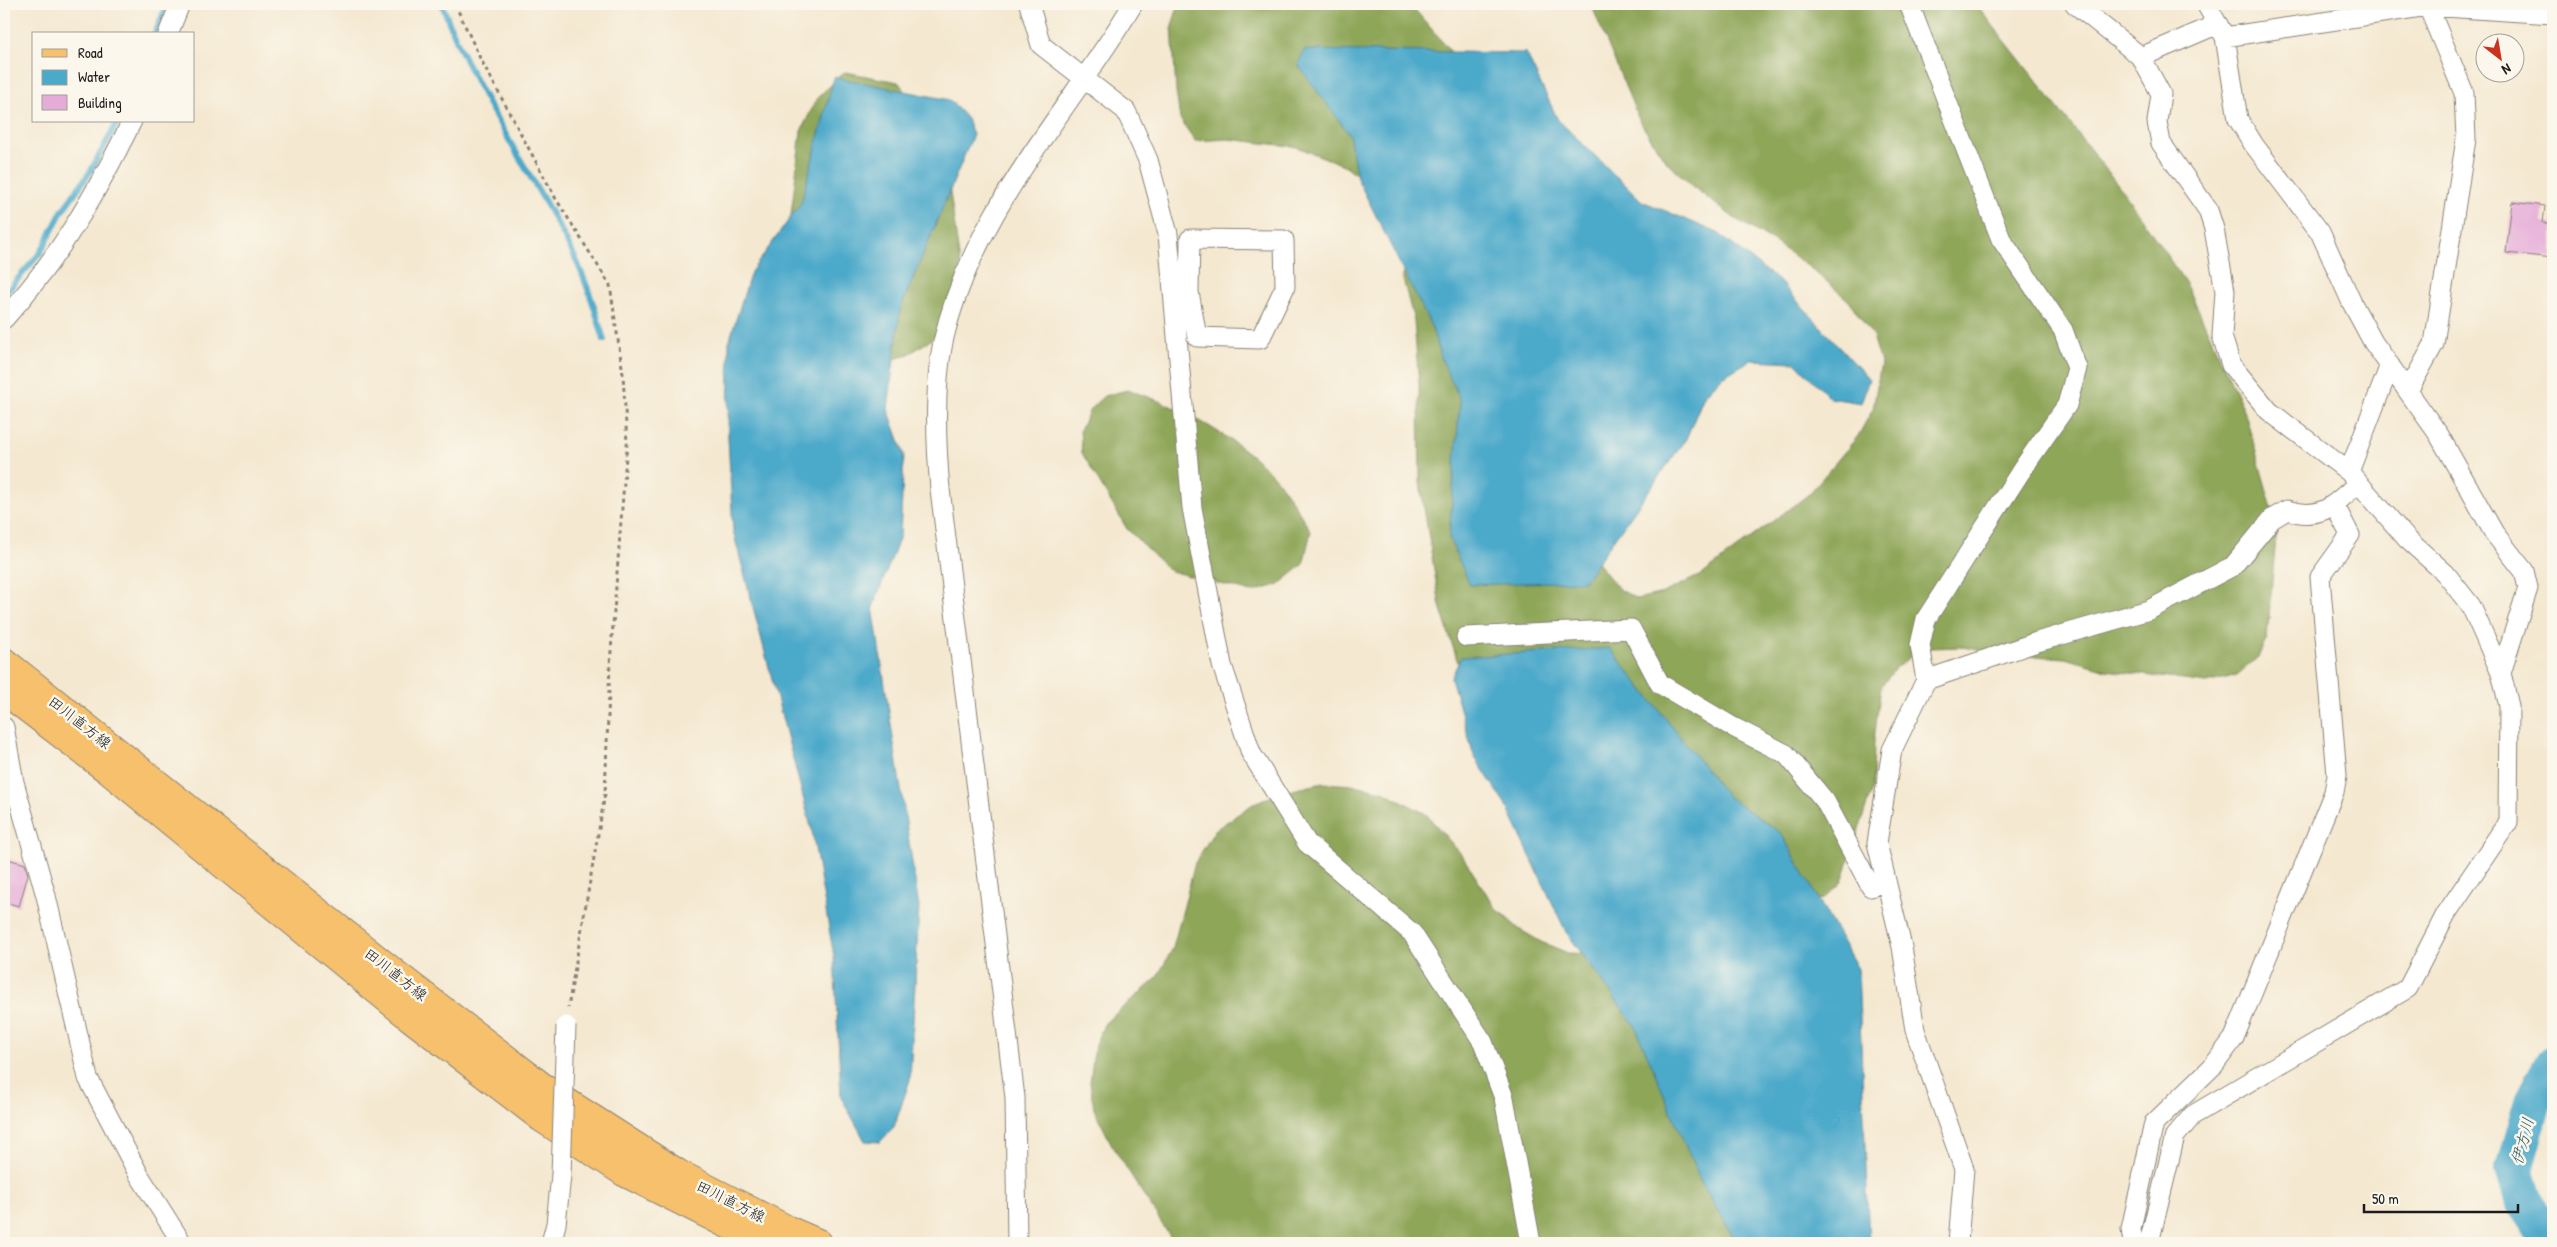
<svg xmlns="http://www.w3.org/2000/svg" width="2557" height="1247" viewBox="0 0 2557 1247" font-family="'Patrick Hand','Klee One',sans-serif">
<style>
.forest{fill:#8ea658;stroke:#55613a}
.water{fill:#4ba9ca;stroke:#346273}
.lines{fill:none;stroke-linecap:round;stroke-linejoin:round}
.stream{stroke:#4ba9ca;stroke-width:6}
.river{stroke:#4ba9ca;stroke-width:38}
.building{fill:#e6acd8}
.minor-casing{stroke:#888276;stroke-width:21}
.primary-casing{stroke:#888276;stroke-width:30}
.path{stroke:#888276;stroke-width:3;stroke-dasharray:4 4;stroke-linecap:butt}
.minor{stroke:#fff;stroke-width:19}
.primary{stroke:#f7c06c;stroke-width:28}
.minor-bridge-casing{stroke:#888276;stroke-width:21;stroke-linecap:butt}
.minor-bridge{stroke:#fff;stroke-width:19}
.labels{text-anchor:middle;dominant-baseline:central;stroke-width:5;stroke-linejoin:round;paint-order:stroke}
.street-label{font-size:15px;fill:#1c1c1c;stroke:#fbf7ec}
.water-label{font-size:16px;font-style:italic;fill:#315b6a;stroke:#fbf7ec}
</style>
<rect width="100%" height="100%" fill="#fbf7ec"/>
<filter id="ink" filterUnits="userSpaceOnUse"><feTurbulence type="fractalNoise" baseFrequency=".02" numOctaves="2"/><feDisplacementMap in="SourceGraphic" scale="10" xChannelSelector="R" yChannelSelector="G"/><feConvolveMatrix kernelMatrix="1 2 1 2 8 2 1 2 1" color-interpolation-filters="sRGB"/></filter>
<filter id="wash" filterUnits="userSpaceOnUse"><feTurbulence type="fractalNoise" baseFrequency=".0096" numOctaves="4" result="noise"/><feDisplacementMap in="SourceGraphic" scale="20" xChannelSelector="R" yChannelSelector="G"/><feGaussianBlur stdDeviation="1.12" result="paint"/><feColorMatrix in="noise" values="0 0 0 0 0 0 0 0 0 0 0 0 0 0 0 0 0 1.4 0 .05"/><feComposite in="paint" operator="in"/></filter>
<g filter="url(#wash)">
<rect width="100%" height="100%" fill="#f4e8d0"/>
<path class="forest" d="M 1179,4 L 1410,4 L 1481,87 L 1589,553 L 1619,589 L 1637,599 L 1663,593 L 1703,574 L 1809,494 L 1858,436 L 1873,409 L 1881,363 L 1873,336 L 1849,301 L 1817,273 L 1776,243 L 1734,218 L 1692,186 L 1665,160 L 1640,122 L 1591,4 L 1976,4 L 2123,191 L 2187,285 L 2244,410 L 2277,526 L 2267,638 L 2258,657 L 2237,675 L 2207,683 L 2106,670 L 2066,658 L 1999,654 L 1963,647 L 1930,648 L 1914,654 L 1896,668 L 1881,686 L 1874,740 L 1873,786 L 1842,882 L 1824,899 L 1788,905 L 1459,666 L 1440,606 L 1420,483 L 1419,386 L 1414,321 L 1403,279 L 1403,241 L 1382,195 L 1346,166 L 1297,147 L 1228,139 L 1195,141 L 1180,119 L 1176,91 L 1172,25 Z
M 845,72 L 898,82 L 908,94 L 948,178 L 960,264 L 949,318 L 932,339 L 909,354 L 861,371 L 795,291 L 791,215 L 801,131 L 817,98 Z
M 1127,390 C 1176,403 1251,445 1282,486 C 1292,500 1301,516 1311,531 L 1303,565 L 1278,585 L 1252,592 L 1170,571 L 1127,529 L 1082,453 L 1080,430 L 1091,408 L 1104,396 Z
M 1323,783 L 1354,785 L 1383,791 L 1426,814 L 1461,854 L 1495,907 L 1519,929 L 1541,942 L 1568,953 L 1654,956 L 1862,1243 L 1174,1243 L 1112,1145 L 1094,1109 L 1090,1082 L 1095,1044 L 1105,1023 L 1156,979 L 1173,948 L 1195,863 L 1215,830 L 1256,802 L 1284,792 Z"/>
<path class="water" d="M 1304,50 L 1526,53 L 1558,120 L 1642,201 L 1718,233 L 1780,282 L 1869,379 L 1861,403 L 1830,398 L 1795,362 L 1751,360 L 1722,377 L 1704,396 L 1686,439 L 1584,581 L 1470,585 L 1449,538 L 1460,400 L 1443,363 L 1431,326 L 1357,178 L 1349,134 L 1298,65 Z
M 834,77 L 950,100 L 967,119 L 973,135 L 900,310 L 888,409 L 904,454 L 900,536 L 873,607 L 919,907 L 910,1080 L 894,1127 L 880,1142 L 865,1141 L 841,1097 L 834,957 L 812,831 L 733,531 L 728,438 L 729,342 L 751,272 L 801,203 Z
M 1610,648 L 1727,796 L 1781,833 L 1858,969 L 1869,1243 L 1737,1243 L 1700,1180 L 1635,1026 L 1566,932 L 1506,805 L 1474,756 L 1451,678 L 1461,657 Z"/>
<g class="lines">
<path class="stream" d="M 442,4 C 471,87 524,160 565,238 C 583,270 594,305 604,340
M 155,34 L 167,4
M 4,295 L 41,252 L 62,211 L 90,172 L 118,121"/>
<path class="river" d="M 2552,1243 L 2523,1199 L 2514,1169 L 2533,1101 L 2553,1064"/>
</g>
<g id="blocks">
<path class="building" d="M 2512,202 L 2545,206 L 2543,223 L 2553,224 L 2553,258 L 2506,253 Z
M 4,858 L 25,864 L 28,875 L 19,906 L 4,902 Z"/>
</g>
</g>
<g filter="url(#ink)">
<use href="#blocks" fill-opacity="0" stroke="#888276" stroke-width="1"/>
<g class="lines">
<g class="minor-casing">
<path id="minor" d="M 1029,4 L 1041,45 L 1126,111 L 1148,160 L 1168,234 L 1192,508 L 1222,665 L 1251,753 L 1307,843 L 1412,933 L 1483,1042 L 1504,1098 L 1531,1243
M 1909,4 L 2001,239 L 2063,330 L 2077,368 L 2067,405 L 2023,468 L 1926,619 L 1920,645 L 1926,680 L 1892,750 L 1877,843 L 1902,947 L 1915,1030 L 1964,1169 L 1958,1243
M 2075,4 L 2141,57 L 2218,24
M 168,34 L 180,4
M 2225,37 L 2428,6 L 2553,14
M 2141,57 L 2161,94 L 2157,122 L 2161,143 L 2208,210 L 2214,229 L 2225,291 L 2222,336 L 2231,365 L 2269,411 L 2349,472 L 2390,365
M 1173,291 L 1189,292 L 1197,337 L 1260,339 L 1285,287 L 1284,240 L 1190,239 L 1189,292
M 4,319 C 59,258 96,194 132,121
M 2408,391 L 2434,344 L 2466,139 L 2464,93 L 2427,4
M 2350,473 L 2407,539 L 2445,573 L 2471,606 L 2501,673
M 1466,637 L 1631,629 L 1660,684 L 1731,726 L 1786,754 L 1825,801 L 1871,887 L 1886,881
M 1926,680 L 2037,642 L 2149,610 L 2233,566 L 2272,519 L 2287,510 C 2321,521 2334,505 2358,483
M 4,727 L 14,782 L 46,896 L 88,1078 L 139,1175 L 182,1243
M 551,1243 L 556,1224 L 561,1175
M 1017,1243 L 1015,1098 L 940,489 C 936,444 934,386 943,342 C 972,213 1067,114 1133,4
M 2133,1243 L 2131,1229 L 2154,1123 L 2214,1065 L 2234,1038 L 2334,792 L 2337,775 L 2320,577 L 2350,535 L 2334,504
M 2149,1243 L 2175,1136 L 2193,1115 L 2408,988 L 2446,914 L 2508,822 L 2509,706 L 2501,673 L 2528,588 L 2524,571 L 2494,533 L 2439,435 L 2373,342 L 2352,303 L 2320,232 L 2254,145 L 2238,119 L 2225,37 L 2206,4"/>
</g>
<g class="primary-casing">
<path id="primary" d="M 4,662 L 394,973 L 541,1086 L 677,1173 L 788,1230 L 818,1243
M 4,690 L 107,769 L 410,1017 L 542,1118 L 624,1172 L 765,1243"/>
</g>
<path class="path" d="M 455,4 L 480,58 L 556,199 L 610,285 L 623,374 L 627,443 L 610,664 L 605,794 L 568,1008"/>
<use href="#minor" class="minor"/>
<use href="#primary" class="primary"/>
<g class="minor-bridge-casing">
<path id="minor-bridge" d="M 561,1175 L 566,1026"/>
</g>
<use href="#minor-bridge" class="minor-bridge"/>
</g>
</g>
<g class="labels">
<g class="street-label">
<text transform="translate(80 722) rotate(38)">田川直方線</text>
<text transform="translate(396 974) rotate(38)">田川直方線</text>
<text transform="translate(731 1201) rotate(27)">田川直方線</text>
</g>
<g class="water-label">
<text transform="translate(2522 1141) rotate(-75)">伊方川</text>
</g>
</g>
<rect width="2557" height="1247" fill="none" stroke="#fbf7ec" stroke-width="20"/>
<rect x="32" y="32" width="162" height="90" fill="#fbf7ec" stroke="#a29f99"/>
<rect x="42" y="49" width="25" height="8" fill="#f7c06c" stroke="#a29f99"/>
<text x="78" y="58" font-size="15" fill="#1c1c1c">Road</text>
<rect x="42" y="70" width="25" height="15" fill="#4ba9ca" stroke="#a29f99"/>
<text x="78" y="82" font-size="15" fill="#1c1c1c">Water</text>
<rect x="42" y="95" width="25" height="15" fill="#e6acd8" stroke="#a29f99"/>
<text x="78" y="108" font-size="15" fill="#1c1c1c">Building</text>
<g transform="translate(2500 58) rotate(149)"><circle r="24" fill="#fbf7ec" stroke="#a29f99"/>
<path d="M0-4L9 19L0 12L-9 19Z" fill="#c8321e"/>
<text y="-8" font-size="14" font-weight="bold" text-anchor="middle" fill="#1c1c1c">N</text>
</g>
<path d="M2364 1204v8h154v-8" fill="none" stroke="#1c1c1c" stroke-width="2.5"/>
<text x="2372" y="1204" font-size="15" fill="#1c1c1c" stroke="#fbf7ec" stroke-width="4" paint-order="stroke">50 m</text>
</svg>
